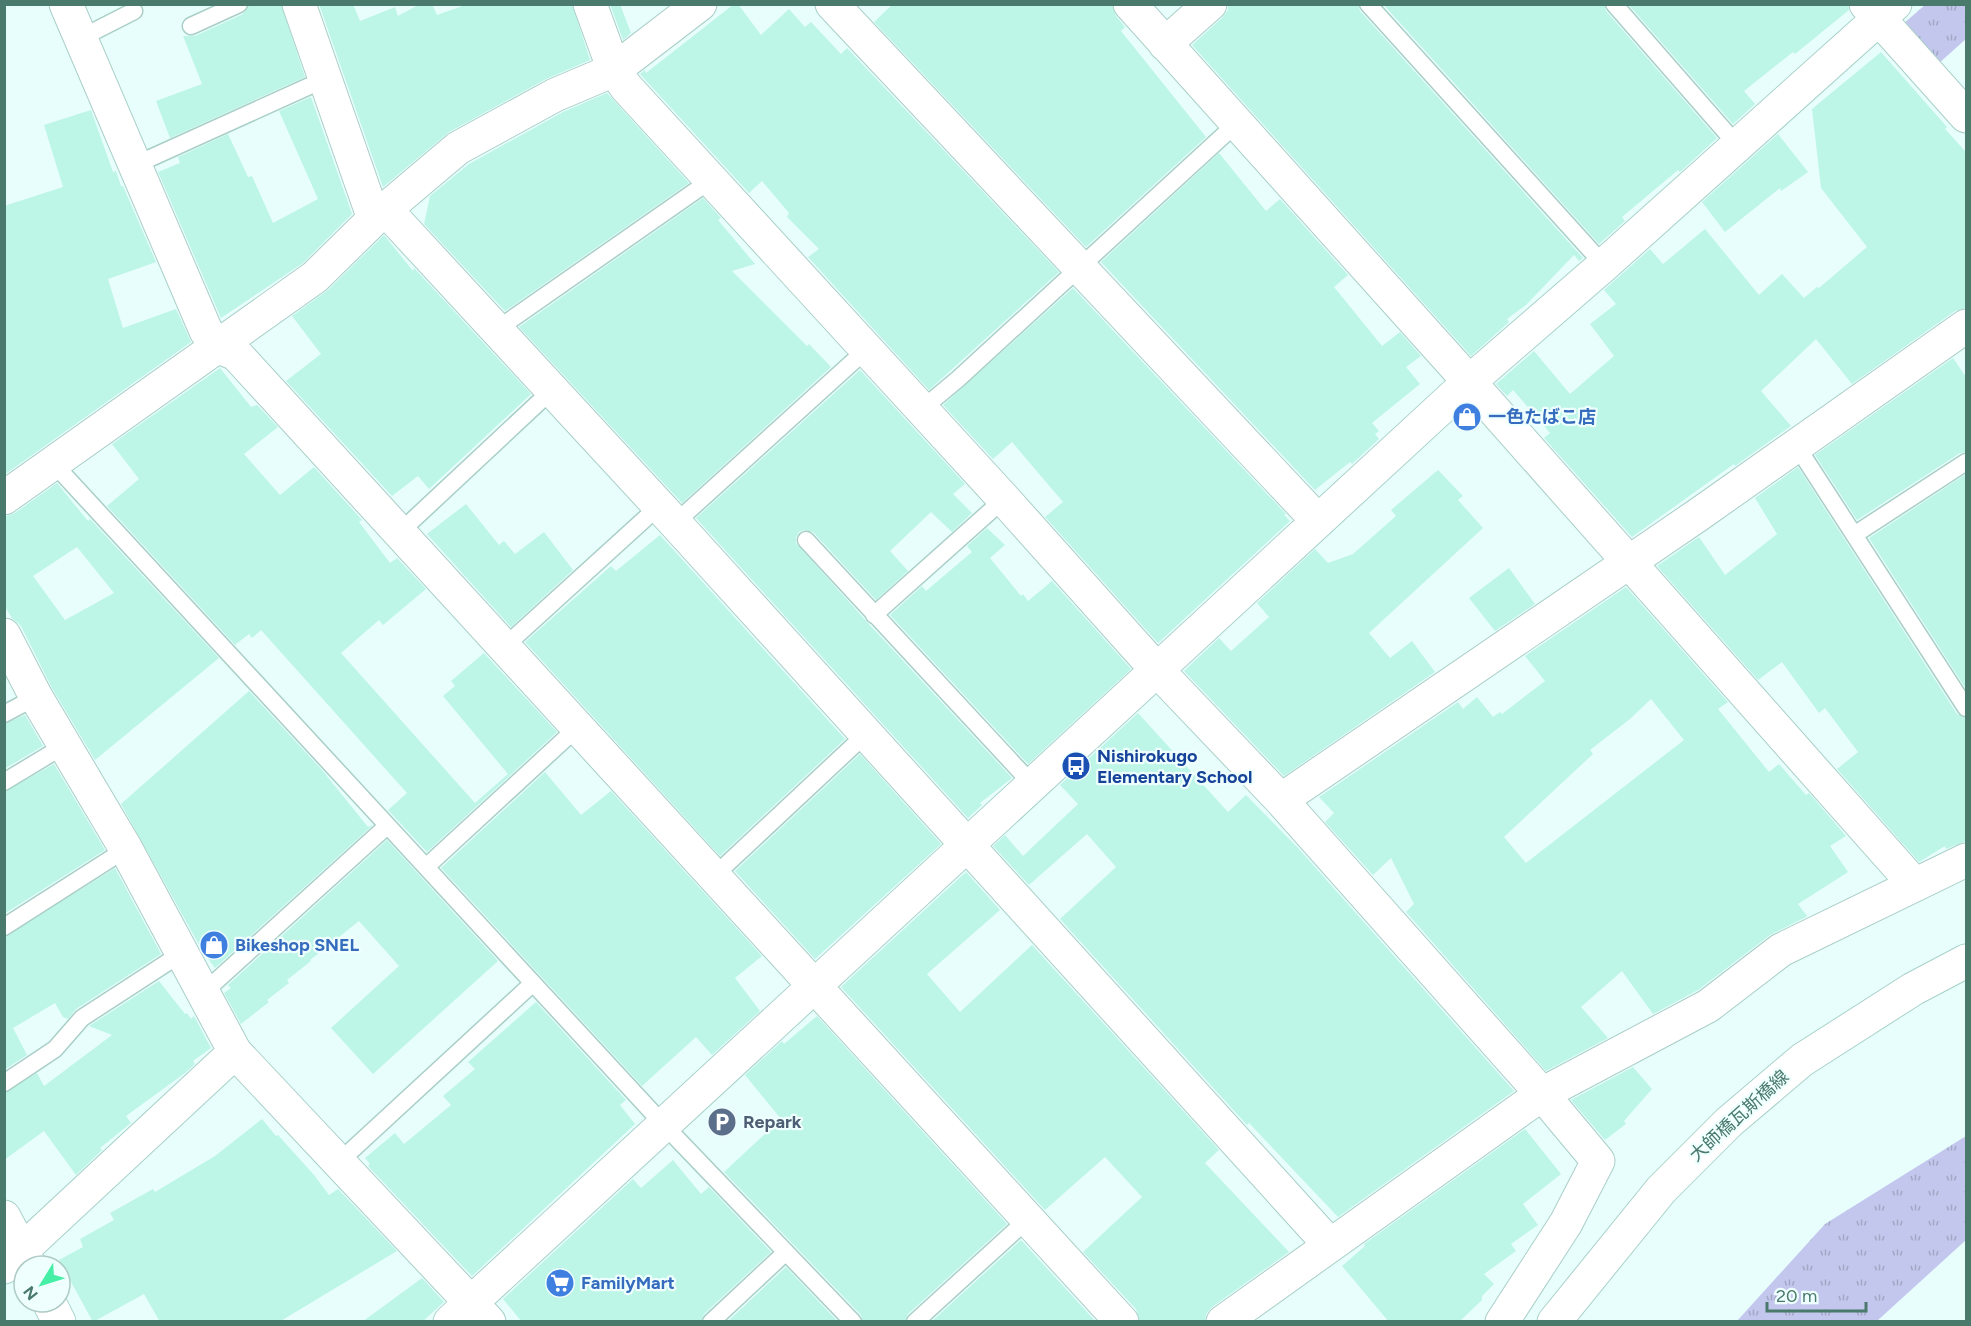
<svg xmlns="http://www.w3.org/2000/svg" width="1971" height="1326" viewBox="0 0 1971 1326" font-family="Figtree,'Noto Sans JP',sans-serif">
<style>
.grass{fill:url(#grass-tufts)}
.building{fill:#bdf5e7;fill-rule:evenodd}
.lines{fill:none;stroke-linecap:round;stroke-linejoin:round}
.lane-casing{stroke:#a9cfc7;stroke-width:19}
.street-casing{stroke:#a9cfc7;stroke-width:35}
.secondary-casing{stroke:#a7d2c9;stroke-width:35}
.lane{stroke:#fff;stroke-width:16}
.street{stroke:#fff;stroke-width:33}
.secondary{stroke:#fff;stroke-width:33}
.labels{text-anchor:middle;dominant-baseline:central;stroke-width:4.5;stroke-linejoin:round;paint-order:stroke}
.shop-label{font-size:18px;font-weight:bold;fill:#366cbe;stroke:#effffe;text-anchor:start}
.transit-label{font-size:18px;font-weight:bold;fill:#164399;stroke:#effffe;text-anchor:start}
.street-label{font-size:18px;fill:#497a6c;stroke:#effffe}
.service-label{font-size:18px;font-weight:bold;fill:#4e5e75;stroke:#effffe;text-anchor:start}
</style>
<defs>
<pattern id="grass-tufts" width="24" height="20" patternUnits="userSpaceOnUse" patternTransform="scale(1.5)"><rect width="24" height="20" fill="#c4c7ed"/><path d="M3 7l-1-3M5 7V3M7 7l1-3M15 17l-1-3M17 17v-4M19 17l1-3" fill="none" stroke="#a1a7c4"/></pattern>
</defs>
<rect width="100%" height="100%" fill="#e8fefd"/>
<path class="grass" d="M 1925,5 L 1966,5 L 1966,39 L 1938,64 L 1903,24 Z
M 1966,1136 L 1966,1240 L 1877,1321 L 1737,1321 L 1825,1224 Z"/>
<path class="building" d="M 249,4 L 281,4 L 305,77 L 170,138 L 156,101 L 202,84 L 183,36 L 195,36 L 243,14 Z
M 319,4 L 353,4 L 360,21 L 395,7 L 398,16 L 420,4 L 432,4 L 437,15 L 468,4 L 572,4 L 590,60 L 546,79 L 449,132 L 383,187 Z
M 610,4 L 620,4 L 631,33 L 623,40 Z
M 734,4 L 738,4 L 761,35 L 789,9 L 805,27 L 811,22 L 841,54 L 847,48 L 1059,272 L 929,390 L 808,257 L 819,249 L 787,217 L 789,213 L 762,181 L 749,193 L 640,74 L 645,70 L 646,73 Z
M 893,4 L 1112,4 L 1116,16 L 1125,27 L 1121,31 L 1206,137 L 1086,247 L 874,22 Z
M 1228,4 L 1358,4 L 1360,11 L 1583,258 L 1579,261 L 1574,255 L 1526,305 L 1507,319 L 1509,322 L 1471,356 L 1192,45 L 1222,18 L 1228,10 Z
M 1383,4 L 1604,4 L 1606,11 L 1717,138 L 1680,172 L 1678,170 L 1622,217 L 1625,221 L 1599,244 Z
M 1628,4 L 1848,4 L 1849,10 L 1795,54 L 1793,52 L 1744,91 L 1755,104 L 1733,124 Z
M 1881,52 L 1947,127 L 1945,129 L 1966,152 L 1966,308 L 1955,311 L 1852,384 L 1816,339 L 1761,391 L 1791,426 L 1735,466 L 1734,464 L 1632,537 L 1544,438 L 1550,433 L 1513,390 L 1507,396 L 1496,384 L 1534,351 L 1570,394 L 1614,356 L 1590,324 L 1616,304 L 1604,290 L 1650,249 L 1663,264 L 1705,229 L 1759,295 L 1782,274 L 1804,298 L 1817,287 L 1819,288 L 1867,247 L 1821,188 L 1812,109 Z
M 607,93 L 689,183 L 505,311 L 424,224 L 430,196 L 469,164 L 563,112 Z
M 311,97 L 352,214 L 303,263 L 221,318 L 158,172 L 180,163 L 178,157 L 228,134 L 248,177 L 252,176 L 273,223 L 318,199 L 279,111 Z
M 91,110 L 113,172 L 116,171 L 121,186 L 123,186 L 156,262 L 108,279 L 123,328 L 176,309 L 191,342 L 4,475 L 4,206 L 63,187 L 44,125 Z
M 1778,134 L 1808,172 L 1781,191 L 1780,188 L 1725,232 L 1702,202 Z
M 1219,153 L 1266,211 L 1280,199 L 1348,275 L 1334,287 L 1382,346 L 1400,332 L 1421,356 L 1406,367 L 1420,384 L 1372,423 L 1379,431 L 1375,434 L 1379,439 L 1352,464 L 1350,462 L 1315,490 L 1101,262 Z
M 703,198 L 721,218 L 718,220 L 755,264 L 732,271 L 807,346 L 809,344 L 831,367 L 682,503 L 519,327 Z
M 384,235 L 413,271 L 414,268 L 531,394 L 429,489 L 418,476 L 392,496 L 286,381 L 321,354 L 292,316 L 328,290 Z
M 1073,288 L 1286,514 L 1284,515 L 1290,521 L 1158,643 L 1045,517 L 1063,502 L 1012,442 L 993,459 L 943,405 Z
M 1953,358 L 1966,377 L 1966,452 L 1960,453 L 1857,520 L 1815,455 Z
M 220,368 L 251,407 L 257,405 L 278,427 L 244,454 L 280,495 L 314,467 L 362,520 L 359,522 L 390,563 L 397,558 L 426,589 L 383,625 L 379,620 L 341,653 L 475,803 L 508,774 L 443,696 L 455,686 L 451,681 L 484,653 L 557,732 L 427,852 L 388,810 L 407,793 L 261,630 L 252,638 L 249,634 L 235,645 L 107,506 L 139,479 L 112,444 Z
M 860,370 L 965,484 L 953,494 L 972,513 L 952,532 L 931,512 L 890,551 L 908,571 L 876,600 L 813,532 L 804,530 L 799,532 L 796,537 L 796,543 L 867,622 L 1012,778 L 980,803 L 982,805 L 968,818 L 696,518 Z
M 1798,467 L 1957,714 L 1966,718 L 1966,841 L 1946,849 L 1945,846 L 1919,862 L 1837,769 L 1858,752 L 1825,708 L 1819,713 L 1782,662 L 1758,680 L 1657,566 L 1699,537 L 1725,575 L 1777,534 L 1755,498 Z
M 1438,470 L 1463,496 L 1458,500 L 1483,528 L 1369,633 L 1390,658 L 1412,641 L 1435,672 L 1284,776 L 1184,671 L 1219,638 L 1231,651 L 1269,617 L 1257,603 L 1315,549 L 1328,563 L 1353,554 L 1396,516 L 1391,510 Z
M 1966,474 L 1966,689 L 1869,538 Z
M 57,483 L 88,521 L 90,519 L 219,658 L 95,760 L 52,688 L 21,626 L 12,618 L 4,605 L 4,517 L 15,513 ZM 77,547 L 114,593 L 65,620 L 33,576 Z
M 466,504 L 499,545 L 504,541 L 515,554 L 544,532 L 573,570 L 511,627 L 427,534 Z
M 987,528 L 1005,545 L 990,558 L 1021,596 L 1023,594 L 1028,601 L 1052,581 L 1131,669 L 1028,764 L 890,615 L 922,586 L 926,591 L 972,552 L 967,546 Z
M 660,535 L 845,739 L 720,856 L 525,642 L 611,566 L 616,571 Z
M 1509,568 L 1535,604 L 1495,631 L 1469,598 Z
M 1626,587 L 1728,702 L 1718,709 L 1769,772 L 1779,764 L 1806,795 L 1809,793 L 1846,836 L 1830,846 L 1848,872 L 1798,904 L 1807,916 L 1806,917 L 1770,935 L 1698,990 L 1653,1014 L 1622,971 L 1581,1007 L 1608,1038 L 1546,1071 L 1406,912 L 1414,904 L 1391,858 L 1373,875 L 1325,822 L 1334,813 L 1319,797 L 1458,702 L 1463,709 L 1477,697 L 1493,717 L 1500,712 L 1502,714 L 1545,681 L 1525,656 ZM 1651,699 L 1684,740 L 1526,863 L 1504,837 L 1593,754 L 1590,750 L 1630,719 Z
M 249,691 L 322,770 L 368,827 L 373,825 L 215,968 L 203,952 L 121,804 Z
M 1138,713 L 1228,812 L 1246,795 L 1298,848 L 1514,1091 L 1338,1217 L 1249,1123 L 1247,1125 L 1060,919 L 1116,867 L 1087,834 L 1029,885 L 993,846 L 1005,835 L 1023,856 L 1078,804 L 1060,785 Z
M 25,715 L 43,746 L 4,769 L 4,724 Z
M 860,754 L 941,844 L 815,959 L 735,871 Z
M 54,764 L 105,850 L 4,914 L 4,792 Z
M 545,772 L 581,815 L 611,791 L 762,956 L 735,978 L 760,1011 L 712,1055 L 696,1037 L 642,1086 L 441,868 Z
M 387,840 L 498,961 L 373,1074 L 331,1028 L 399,966 L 359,921 L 310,960 L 311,961 L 287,980 L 289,983 L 267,1000 L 269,1002 L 241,1024 L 224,993 L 231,988 L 228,985 Z
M 115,868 L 161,954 L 76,1009 L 68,1019 L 63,1017 L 55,1003 L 13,1028 L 27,1055 L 4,1070 L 4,937 Z
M 966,872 L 1000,910 L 927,974 L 960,1012 L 1032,945 L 1219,1150 L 1205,1163 L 1289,1252 L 1212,1307 L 1206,1314 L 1205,1322 L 1140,1322 L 1136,1309 L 1083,1252 L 1142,1197 L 1105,1157 L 1045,1210 L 841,987 Z
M 159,981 L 185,1014 L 187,1013 L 191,1019 L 194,1016 L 211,1048 L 193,1061 L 195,1064 L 185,1073 L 126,1116 L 131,1123 L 100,1148 L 102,1150 L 76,1175 L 44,1131 L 4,1160 L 4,1093 L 37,1073 L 44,1086 L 112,1035 L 89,1026 Z
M 536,1002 L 626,1100 L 620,1105 L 635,1124 L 472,1276 L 368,1166 L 370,1164 L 365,1158 L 395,1133 L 404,1144 L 451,1105 L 443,1096 L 475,1069 L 468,1062 Z
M 817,1016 L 1007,1224 L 908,1314 L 905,1322 L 863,1322 L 861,1315 L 724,1172 L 781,1119 L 745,1075 L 782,1041 L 784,1044 Z
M 1633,1067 L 1652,1089 L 1624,1121 L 1626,1124 L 1605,1140 L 1571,1100 Z
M 262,1119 L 276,1136 L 278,1135 L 314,1175 L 329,1195 L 338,1189 L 397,1251 L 279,1322 L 160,1322 L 144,1294 L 93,1322 L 59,1260 L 83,1247 L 80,1239 L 114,1220 L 110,1213 L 153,1189 L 155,1192 L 215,1156 Z
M 1525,1129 L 1561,1174 L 1523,1204 L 1538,1225 L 1511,1244 L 1516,1251 L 1484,1274 L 1494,1284 L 1482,1296 L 1482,1300 L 1459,1322 L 1389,1322 L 1342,1266 L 1365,1246 L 1364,1244 Z
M 673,1160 L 701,1194 L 709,1187 L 771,1252 L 704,1314 L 701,1322 L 522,1322 L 503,1299 L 633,1179 L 641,1188 Z
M 1021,1240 L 1096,1322 L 931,1322 Z
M 786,1267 L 838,1322 L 727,1322 Z
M 422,1278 L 444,1302 L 422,1322 L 362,1322 Z"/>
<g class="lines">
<g class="lane-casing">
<path id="lane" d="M 1368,4 L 1604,265
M 1614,4 L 1738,146
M 191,26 L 239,4
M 81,38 L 134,11
M 135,165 L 325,79
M 496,330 L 711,180
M 922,409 L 958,379 L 1237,123
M 1796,445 L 1966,708
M 53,463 L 664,1125 L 853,1322
M 675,523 L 867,349
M 400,532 L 552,390
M 1854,535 L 1966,462
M 806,540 L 1032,784
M 874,615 L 1004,499
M 504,647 L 659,506
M 4,714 L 36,697
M 4,782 L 65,745
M 426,867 L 578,727
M 714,876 L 867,733
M 4,927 L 126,849
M 203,993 L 387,826
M 4,1083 L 55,1049 L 82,1018 L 182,953
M 340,1161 L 533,983
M 711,1322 L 786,1252
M 915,1322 L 1028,1219"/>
</g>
<g class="street-casing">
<path id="street" d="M 66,4 L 206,331 L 219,347 L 236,354 L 1122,1322
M 299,4 L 374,219
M 590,4 L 614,70 L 626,87 L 1004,499 L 1157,670 L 1281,800 L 1542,1094 L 1598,1161 L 1566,1223 L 1502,1322
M 832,4 L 1318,521
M 1130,4 L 1456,367 L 1915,885
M 1866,4 L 1966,116
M 1165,44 L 1210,4
M 386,210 L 675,523 L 1330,1245
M 4,498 L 315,277 L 374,219 L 458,148 L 555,95 L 614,70 L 700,4
M 4,635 L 36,697 L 126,849 L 235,1052 L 489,1322
M 1281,800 L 1698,515 L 1966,326
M 1223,1322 L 1542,1094 L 1708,1006 L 1781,950 L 1966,860"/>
</g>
<g class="secondary-casing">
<path id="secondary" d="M 4,1217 L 30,1266
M 4,1267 L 235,1052
M 49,1302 L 59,1322
M 450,1322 L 1469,382 L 1604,265 L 1895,4
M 1554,1322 L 1661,1190 L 1729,1122 L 1802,1060 L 1913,989 L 1966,961"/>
</g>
<use href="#lane" class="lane"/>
<use href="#street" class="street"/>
<use href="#secondary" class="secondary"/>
</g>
<defs>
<g id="shop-disc" transform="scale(1.5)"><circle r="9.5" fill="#3f7fe0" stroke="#effffe"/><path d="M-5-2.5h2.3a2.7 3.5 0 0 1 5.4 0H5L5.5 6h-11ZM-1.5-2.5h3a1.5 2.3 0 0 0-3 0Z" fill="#fff"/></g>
<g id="bus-disc" transform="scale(1.5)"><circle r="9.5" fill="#1a4fb4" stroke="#effffe"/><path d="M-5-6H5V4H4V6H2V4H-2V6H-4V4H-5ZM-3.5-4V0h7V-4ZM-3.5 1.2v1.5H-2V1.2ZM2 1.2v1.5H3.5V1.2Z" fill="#fff"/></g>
<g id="parking-disc" transform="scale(1.5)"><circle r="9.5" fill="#5c6f8a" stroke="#effffe"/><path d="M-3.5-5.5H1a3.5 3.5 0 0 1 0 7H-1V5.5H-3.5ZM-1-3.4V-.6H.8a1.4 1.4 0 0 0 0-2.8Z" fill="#fff"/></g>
<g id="supermarket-disc" transform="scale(1.5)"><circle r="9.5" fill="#3f7fe0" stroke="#effffe"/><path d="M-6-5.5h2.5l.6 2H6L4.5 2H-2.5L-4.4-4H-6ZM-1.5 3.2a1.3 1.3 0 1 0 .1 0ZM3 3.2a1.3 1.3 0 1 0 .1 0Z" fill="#fff"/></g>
</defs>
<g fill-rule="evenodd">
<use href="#shop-disc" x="1467" y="417"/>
<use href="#bus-disc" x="1076" y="766"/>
<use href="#shop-disc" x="214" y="945"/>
<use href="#parking-disc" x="722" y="1122"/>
<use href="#supermarket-disc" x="560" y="1283"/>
</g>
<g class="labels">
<g class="shop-label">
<text x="1488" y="417">一色たばこ店</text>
<text x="235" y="945">Bikeshop SNEL</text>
<text x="581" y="1283">FamilyMart</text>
</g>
<g class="transit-label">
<text x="1097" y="756">Nishirokugo<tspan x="1097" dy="21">Elementary School</tspan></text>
</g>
<g class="street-label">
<text transform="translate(1739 1116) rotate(-42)">大師橋瓦斯橋線</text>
</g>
<g class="service-label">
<text x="743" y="1122">Repark</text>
</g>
</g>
<rect width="1971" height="1326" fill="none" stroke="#497a6c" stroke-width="12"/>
<g transform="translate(42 1284) rotate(232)"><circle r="28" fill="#effffe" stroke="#adcac4" stroke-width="1.5"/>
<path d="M0-4.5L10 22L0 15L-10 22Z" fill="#45efa6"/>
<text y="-9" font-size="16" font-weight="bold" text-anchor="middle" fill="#497a6c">N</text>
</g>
<path d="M1767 1302v9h99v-9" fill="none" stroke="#497a6c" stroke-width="3"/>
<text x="1776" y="1302" font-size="18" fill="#497a6c" stroke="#effffe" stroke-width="4.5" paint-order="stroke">20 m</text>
</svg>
